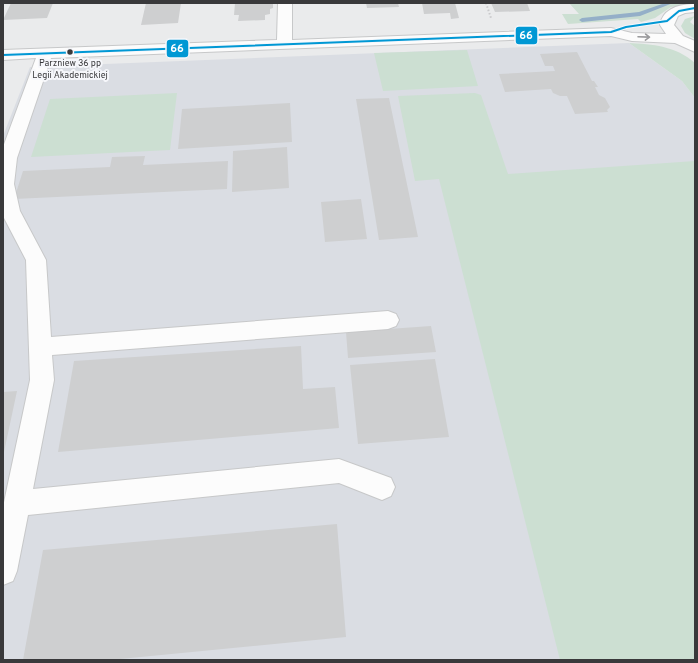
<svg xmlns="http://www.w3.org/2000/svg" width="698" height="663" viewBox="0 0 698 663" font-family="Overpass,sans-serif">
<style>
.built{fill:#dadde3}
.green{fill:#ccdfd2}
.lines{fill:none;stroke-linecap:round;stroke-linejoin:round}
.stream{fill:#94afc8;fill-rule:evenodd}
.building{fill:#cecfd0}
.minor-casing{stroke:#c7c8c9;stroke-width:2}
.path{stroke:#c9c9cb;stroke-width:2;stroke-dasharray:1.5 2;stroke-linecap:butt}
.minor{fill:#fcfcfc;fill-rule:evenodd}
.bus-1-casing{stroke:#f6f7fb;stroke-width:4}
.bus-1{stroke:#0098d4;stroke-width:2}
.oneway{stroke:#9a9a9c}
.bus-dot{fill:#39393b;stroke:#f6f7fb;stroke-width:1.5}
.labels{text-anchor:middle;dominant-baseline:central;stroke-width:4;stroke-linejoin:round;paint-order:stroke}
.bus-label{font-size:9px;fill:#39393b;stroke:#f6f7fb}
.line-badge{stroke:#f6f7fb;stroke-width:1.5}
.badge-label{font-size:11px;text-anchor:middle;font-weight:bold;fill:#fff}
</style>
<rect width="100%" height="100%" fill="#eaebec"/>
<path class="built" d="M 629,43 L 682,81 L 695,98 L 695,660 L 3,660 L 3,136 L 30,67 Z"/>
<path class="green" d="M 569,3 L 695,3 L 695,4 L 671,7 L 655,18 L 641,22 L 638,19 L 568,24 L 562,14 L 579,14 Z
M 695,16 L 690,22 L 695,26 L 695,39 L 685,33 L 681,26 L 685,19 Z
M 629,43 C 652,44 676,46 695,63 L 695,98 L 682,81 Z
M 467,50 L 478,86 L 383,91 L 374,53 Z
M 177,93 L 170,150 L 31,157 L 50,99 Z
M 475,93 L 481,95 L 508,174 L 695,161 L 695,660 L 560,660 L 439,179 L 415,181 L 398,96 Z"/>
<g class="lines">
<path class="stream" d="M 665,3 L 673,3 L 640,16 L 582,22 L 579,20 L 582,18 L 639,12 Z"/>
</g>
<path class="building" d="M 11,3 L 53,3 L 47,18 L 3,20 Z
M 146,3 L 181,3 L 178,23 L 141,25 Z
M 235,3 L 273,3 L 273,8 L 270,9 L 270,14 L 265,15 L 265,20 L 238,21 L 239,15 L 234,15 Z
M 366,3 L 398,3 L 399,7 L 367,8 Z
M 422,3 L 455,3 L 459,18 L 451,19 L 450,13 L 424,14 Z
M 491,3 L 527,3 L 530,11 L 495,12 Z
M 577,52 L 592,81 L 594,81 L 598,87 L 595,87 L 599,95 L 605,98 L 610,107 L 607,110 L 608,112 L 575,114 L 567,96 L 560,96 L 553,93 L 551,89 L 505,92 L 499,74 L 555,71 L 553,66 L 545,66 L 540,54 Z
M 389,98 L 418,237 L 379,240 L 356,99 Z
M 290,103 L 292,142 L 178,149 L 182,109 Z
M 287,147 L 289,188 L 232,192 L 233,151 Z
M 145,156 L 143,165 L 228,161 L 227,189 L 14,199 L 23,171 L 110,167 L 112,157 Z
M 361,199 L 367,239 L 325,242 L 321,202 Z
M 431,326 L 436,352 L 348,358 L 346,332 Z
M 301,346 L 303,389 L 335,387 L 339,428 L 58,452 L 74,361 Z
M 435,359 L 449,437 L 358,444 L 350,365 Z
M 17,391 L 4,452 L 3,452 L 3,392 Z
M 337,524 L 346,637 L 110,660 L 23,660 L 43,550 Z"/>
<g class="lines">
<g class="minor-casing">
<path id="minor" d="M 278,3 L 292,3 L 292,40 L 611,28 L 632,33 L 666,34 L 660,25 C 663,8 680,4 695,4 L 695,12 L 685,13 L 678,16 L 674,25 L 683,36 L 695,41 L 695,52 L 675,43 L 632,41 L 611,36 L 51,58 L 17,158 L 14,184 L 20,211 L 46,260 L 51,337 L 388,311 L 396,314 L 399,320 L 396,326 L 388,329 L 52,355 L 54,380 L 33,489 L 339,459 L 391,478 L 395,487 L 391,496 L 382,500 L 339,483 L 28,515 L 17,571 L 13,581 L 3,585 L 3,507 L 30,380 L 26,260 L 3,216 L 3,147 L 36,58 L 3,60 L 3,50 L 277,40 Z"/>
</g>
<path class="path" d="M 486,3 L 491,18"/>
<use href="#minor" class="minor"/>
<g class="bus-1-casing">
<path id="bus-1" d="M 3,55 L 611,32 L 626,27 L 667,21 L 679,11 L 695,8"/>
</g>
<use href="#bus-1" class="bus-1"/>
</g>
<defs><path id="oneway-shaft" d="M-6 0H5M1.5-3L5.5 0L1.5 3" fill="none" stroke-width="1.6" stroke-linecap="round" stroke-linejoin="round"/></defs>
<use class="oneway" href="#oneway-shaft" transform="translate(644 37) rotate(2)"/>
<circle class="bus-dot" cx="70" cy="52" r="3.5"/>
<g class="labels">
<g class="bus-label">
<text x="70" y="63">Parzniew 36 pp<tspan x="70" dy="12">Legii Akademickiej</tspan></text>
</g>
</g>
<g class="line-badge">
<rect x="515" y="26" width="23" height="19" rx="4" fill="#0098d4"/>
<rect x="166" y="39" width="23" height="19" rx="4" fill="#0098d4"/>
</g>
<g class="badge-label">
<text x="526" y="39">66</text>
<text x="177" y="52">66</text>
</g>
<rect width="698" height="663" fill="none" stroke="#39393b" stroke-width="8"/>
</svg>
